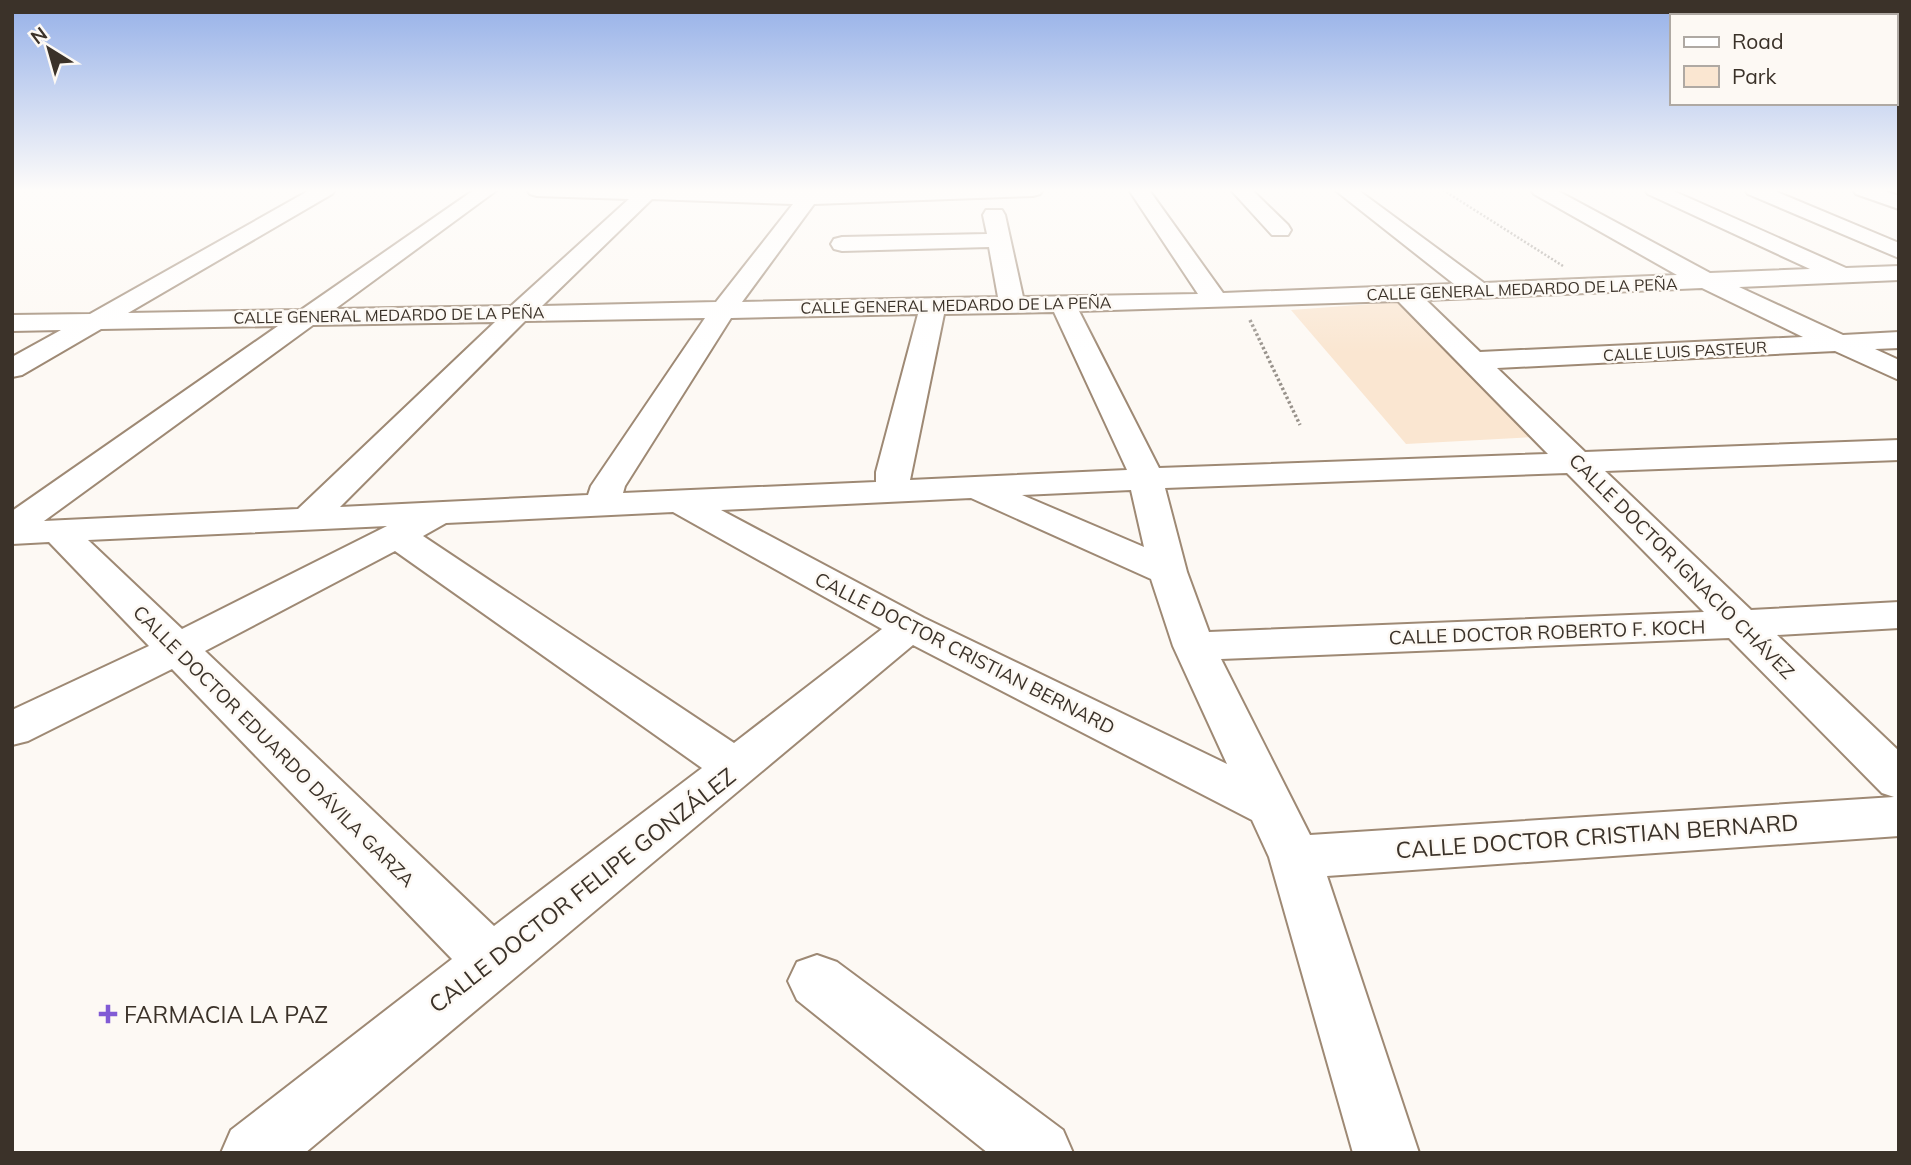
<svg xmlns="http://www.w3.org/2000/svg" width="1911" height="1165" viewBox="0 0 1911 1165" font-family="Mulish,sans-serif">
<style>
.green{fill:#fae6d1}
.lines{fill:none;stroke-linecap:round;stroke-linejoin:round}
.minor-casing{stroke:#9e8974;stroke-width:4}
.path-far1{stroke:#98928b;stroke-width:2.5;stroke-dasharray:2 2;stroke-linecap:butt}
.path{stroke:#98928b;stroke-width:3.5;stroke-dasharray:2.5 2.5;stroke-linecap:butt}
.minor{fill:#fff;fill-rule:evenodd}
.poi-dot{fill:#815bd5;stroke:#fdf9f4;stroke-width:2.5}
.labels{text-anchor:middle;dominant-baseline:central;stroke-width:5;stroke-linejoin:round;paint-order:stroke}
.far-street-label{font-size:16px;fill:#3b3229;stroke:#fdf9f4}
.street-label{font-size:19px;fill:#3b3229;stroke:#fdf9f4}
.near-street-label{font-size:23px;fill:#3b3229;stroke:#fdf9f4}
.near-poi-label{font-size:23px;fill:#3b3229;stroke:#fdf9f4;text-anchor:start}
</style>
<rect width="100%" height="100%" fill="#fdf9f4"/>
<path class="green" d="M 1399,302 L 1535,437 L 1406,444 L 1291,310 Z"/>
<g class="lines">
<g class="minor-casing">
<path id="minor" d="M 310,190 L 335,190 L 332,194 L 128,313 L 301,310 L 474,190 L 497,190 L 335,309 L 511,306 L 629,199 L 537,196 L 530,194 L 527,190 L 1043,190 L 1040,194 L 1033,196 L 814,204 L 742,302 L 998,297 L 989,247 L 842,251 L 834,249 L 831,244 L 834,239 L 842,237 L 987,234 L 983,215 L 986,210 L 1002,210 L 1005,215 L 1023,297 L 1198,294 L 1129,190 L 1149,190 L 1223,293 L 1454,284 L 1335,190 L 1358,190 L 1484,283 L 1677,275 L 1534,194 L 1531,190 L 1556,190 L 1710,273 L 1810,269 L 1648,194 L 1645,190 L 1671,190 L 1846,268 L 1899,266 L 1899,280 L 1739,287 L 1843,335 L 1899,332 L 1899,348 L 1875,349 L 1899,360 L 1899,380 L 1835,351 L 1497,368 L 1585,452 L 1899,440 L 1899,460 L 1605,471 L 1751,610 L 1899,602 L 1899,628 L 1777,635 L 1899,751 L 1899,836 L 1327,876 L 1419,1153 L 1353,1153 L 1269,857 L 1252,820 L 913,645 L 305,1153 L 221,1153 L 231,1130 L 452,959 L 172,669 L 28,741 L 12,745 L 12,710 L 149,646 L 49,542 L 12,544 L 12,511 L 278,326 L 101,329 L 22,375 L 12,377 L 12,357 L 61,330 L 12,331 L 12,315 L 90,314 ZM 652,199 L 793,204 L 716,302 L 542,306 ZM 1702,288 L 1803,337 L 1480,352 L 1426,300 ZM 1398,301 L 1548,454 L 1159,468 L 1079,311 ZM 1054,312 L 1127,470 L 910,480 L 944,314 ZM 918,314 L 876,472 L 876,482 L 623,493 L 625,486 L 731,318 ZM 705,318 L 591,486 L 588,495 L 340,507 L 525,321 ZM 495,322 L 298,509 L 44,521 L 313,325 ZM 1567,473 L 1704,612 L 1209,632 L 1187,572 L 1165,488 ZM 1131,490 L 1144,547 L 1022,495 ZM 971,498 L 1151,579 L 1173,646 L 1227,764 L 924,618 L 721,510 ZM 673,512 L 882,629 L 734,743 L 423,536 L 446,523 ZM 387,526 L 182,629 L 88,540 ZM 395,551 L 702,768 L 494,926 L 205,651 ZM 1729,638 L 1882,793 L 1894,797 L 1310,835 L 1221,659 Z
M 1231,190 L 1252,190 L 1288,225 L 1291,230 L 1288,235 L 1272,235 Z
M 1745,190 L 1772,190 L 1899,243 L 1899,258 L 1748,194 Z
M 1853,190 L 1882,190 L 1899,196 L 1899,209 L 1856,194 Z
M 817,955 L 837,962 L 1063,1130 L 1073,1153 L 988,1153 L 797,1000 L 788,981 L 797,962 Z"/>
</g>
<path class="path-far1" d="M 1443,190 L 1563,266"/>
<path class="path" d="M 1250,320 L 1300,425"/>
<use href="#minor" class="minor"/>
</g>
<linearGradient id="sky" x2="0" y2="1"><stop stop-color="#95b0e8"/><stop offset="0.54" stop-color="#fefcfa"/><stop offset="1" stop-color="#fefcfa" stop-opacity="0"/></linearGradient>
<rect width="1911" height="353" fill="url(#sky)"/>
<path class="poi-dot" d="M104.5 1003.5h7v7h7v7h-7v7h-7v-7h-7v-7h7z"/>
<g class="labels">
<g class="far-street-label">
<text transform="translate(1522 289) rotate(-2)">CALLE GENERAL MEDARDO DE LA PEÑA</text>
<text transform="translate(956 305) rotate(-1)">CALLE GENERAL MEDARDO DE LA PEÑA</text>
<text transform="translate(389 315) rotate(-1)">CALLE GENERAL MEDARDO DE LA PEÑA</text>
<text transform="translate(1685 351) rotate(-3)">CALLE LUIS PASTEUR</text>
</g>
<g class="street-label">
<text transform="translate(1682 566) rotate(45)">CALLE DOCTOR IGNACIO CHÁVEZ</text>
<text transform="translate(1547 632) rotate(-2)">CALLE DOCTOR ROBERTO F. KOCH</text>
<text transform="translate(965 653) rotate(27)">CALLE DOCTOR CRISTIAN BERNARD</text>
<text transform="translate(274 746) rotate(45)">CALLE DOCTOR EDUARDO DÁVILA GARZA</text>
</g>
<g class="near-street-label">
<text transform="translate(1597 836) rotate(-4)">CALLE DOCTOR CRISTIAN BERNARD</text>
<text transform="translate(582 890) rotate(-38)">CALLE DOCTOR FELIPE GONZÁLEZ</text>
</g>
<g class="near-poi-label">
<text x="124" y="1014">FARMACIA LA PAZ</text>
</g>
</g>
<rect width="1911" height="1165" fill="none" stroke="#3b3229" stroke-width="28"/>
<rect x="1670" y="14" width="228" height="91" fill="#fdf9f4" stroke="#afa9a3" stroke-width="2"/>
<rect x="1684" y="37" width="35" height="10" fill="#ffffff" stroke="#afa9a3" stroke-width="2"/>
<text x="1732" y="49" font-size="21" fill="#3b3229">Road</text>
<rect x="1684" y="66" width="35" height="21" fill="#fae6d1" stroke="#afa9a3" stroke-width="2"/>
<text x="1732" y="84" font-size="21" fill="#3b3229">Park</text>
<g transform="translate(49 49) rotate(323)" stroke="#fdf9f4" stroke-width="5" paint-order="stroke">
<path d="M0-5L12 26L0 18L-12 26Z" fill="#3b3229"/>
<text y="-10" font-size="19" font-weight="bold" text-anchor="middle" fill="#3b3229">N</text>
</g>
</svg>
